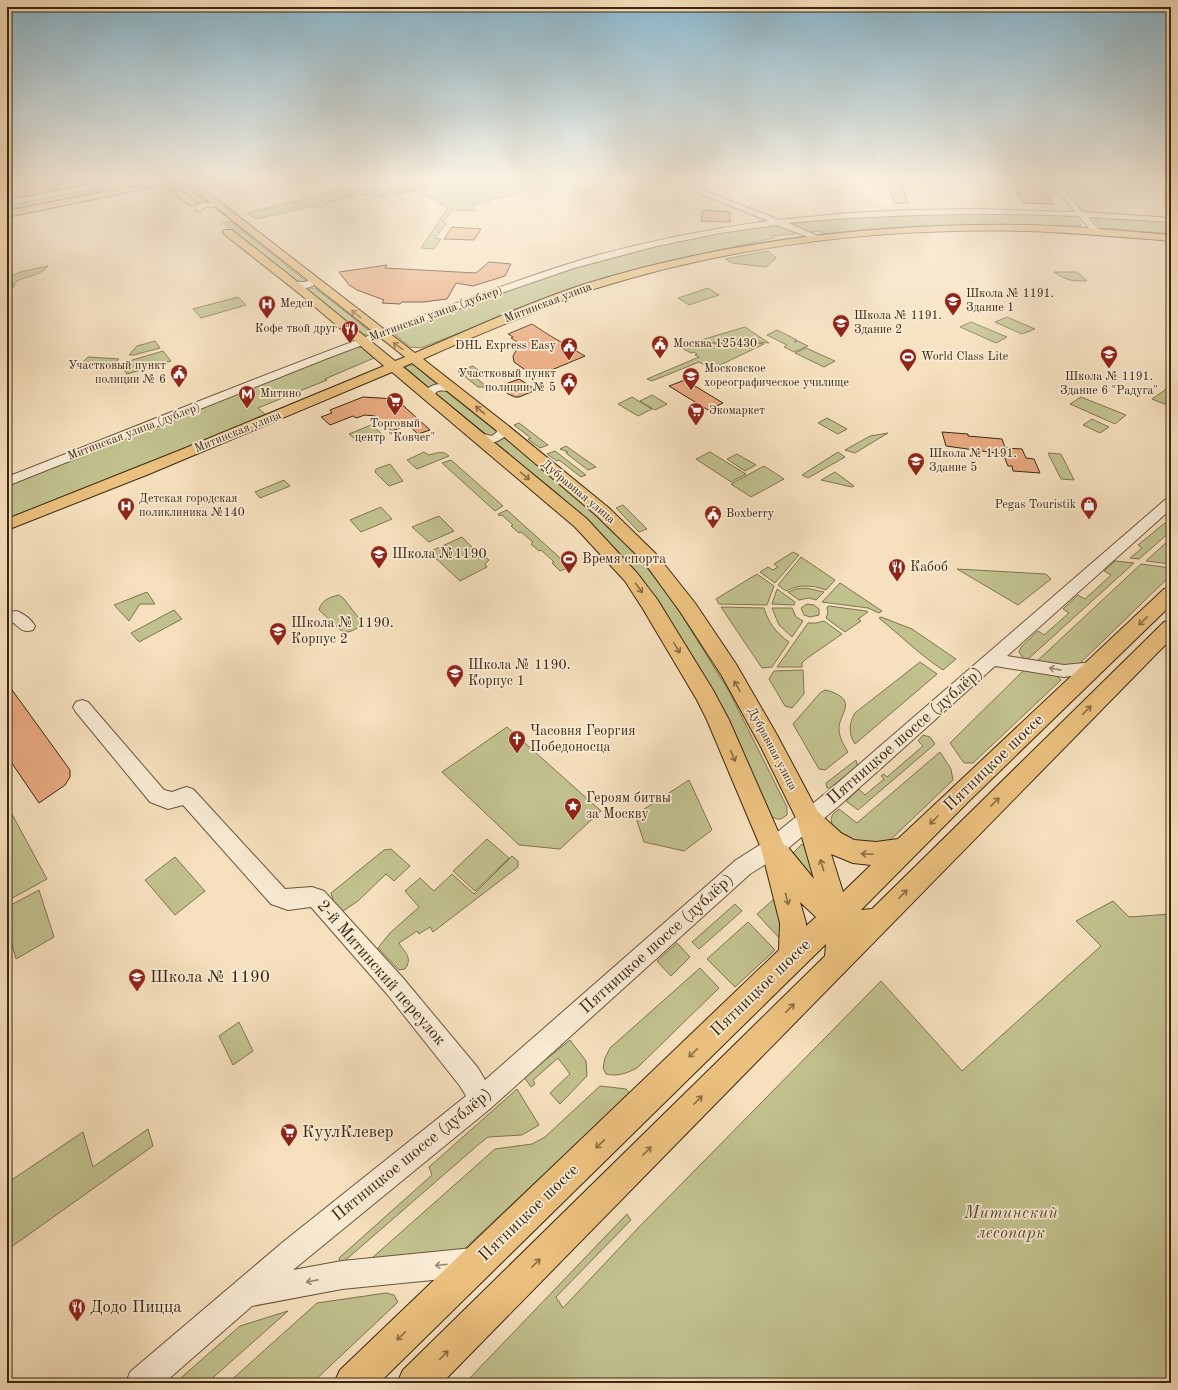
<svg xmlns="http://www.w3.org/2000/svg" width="1178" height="1390" viewBox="0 0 1178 1390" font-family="'Old Standard TT',serif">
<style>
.green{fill:#c1c18e;stroke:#7e7450}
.building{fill:#e8a97f;stroke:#3b2711}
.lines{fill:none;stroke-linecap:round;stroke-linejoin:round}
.minor-casing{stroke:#6a553c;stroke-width:2}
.major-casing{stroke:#3b2711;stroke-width:2}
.minor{fill:#f9ebd4;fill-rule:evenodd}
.major{fill:#ebc07e;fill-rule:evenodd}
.oneway{stroke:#8a6c42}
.oneway2{stroke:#9a8972}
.labels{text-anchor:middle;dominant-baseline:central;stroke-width:3.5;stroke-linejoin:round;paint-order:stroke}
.far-poi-label{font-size:12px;fill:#3b2711;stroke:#f9ebd4;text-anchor:start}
.far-street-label{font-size:12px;fill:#3b2711;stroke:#f9ebd4}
.poi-label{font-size:14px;fill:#3b2711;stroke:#f9ebd4;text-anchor:start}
.near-street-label{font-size:17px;fill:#3b2711;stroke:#f9ebd4}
.near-poi-label{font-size:17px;fill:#3b2711;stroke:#f9ebd4;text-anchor:start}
.near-park-label{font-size:17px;font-style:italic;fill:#5c4e30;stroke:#f9ebd4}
</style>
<rect width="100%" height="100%" fill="#f6e0bd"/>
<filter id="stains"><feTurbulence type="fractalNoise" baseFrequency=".005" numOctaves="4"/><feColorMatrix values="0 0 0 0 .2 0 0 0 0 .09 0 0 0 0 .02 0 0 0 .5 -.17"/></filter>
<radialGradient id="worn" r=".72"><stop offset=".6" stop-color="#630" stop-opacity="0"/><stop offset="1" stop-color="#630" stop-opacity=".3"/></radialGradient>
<path class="green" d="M 441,179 L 452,179 L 451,181 L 460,187 L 491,188 L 525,179 L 574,179 L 574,181 L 576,182 L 575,189 L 542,187 L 472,205 L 475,211 L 453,210 L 443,222 L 447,223 L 435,238 L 441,239 L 434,249 L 421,248 L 448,208 L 417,191 L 390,194 L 379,198 C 365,189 340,200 326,203 L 328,205 L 317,208 L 314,206 L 256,219 L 247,213 L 345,189 L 404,189 L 404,187 L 418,184 L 420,186 L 436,183 Z
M 764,179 L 771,179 L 768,183 L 772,184 L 772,179 L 799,179 L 800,184 L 790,184 L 791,186 L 752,183 Z
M 177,183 L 181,183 L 208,204 L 201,206 L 174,184 Z
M 109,186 L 100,192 L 7,210 L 7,206 Z
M 955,213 L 1073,215 L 1082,226 L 1016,225 L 914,228 L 826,234 L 818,231 L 811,232 L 789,224 L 824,219 Z
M 1092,216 L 1171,222 L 1171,234 L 1101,228 Z
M 230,221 L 307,282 L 300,285 L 223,223 Z
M 773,225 L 781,225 L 801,233 L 773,236 L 774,238 L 644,267 L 585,284 L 421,348 L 410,347 L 394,334 L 400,330 L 579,265 L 693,237 Z
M 768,251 L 776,258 L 766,267 L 732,263 L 725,259 Z
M 48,266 C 39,278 23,275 13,284 L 15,285 L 14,287 L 7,289 L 7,278 L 20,272 Z
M 1054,272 L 1077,272 L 1087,281 C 1071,281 1067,281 1054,272 Z
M 310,288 L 315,288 L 372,333 L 364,335 L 307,290 Z
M 708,288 L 719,295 L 689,305 L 678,298 Z
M 238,297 L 246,305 L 201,318 L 193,309 Z
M 1007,317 L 1035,329 L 1022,334 L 995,322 Z
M 971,322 L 1007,337 L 996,343 L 960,327 Z
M 745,327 L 769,343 L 758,342 L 691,343 Z
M 777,330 L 797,340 L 794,342 L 798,341 L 808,346 L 794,352 L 784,347 L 787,345 L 767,335 Z
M 155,341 L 160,348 L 134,355 L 129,355 L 137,346 Z
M 757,343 L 764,344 L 712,369 L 699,362 L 652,381 L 647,379 L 699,357 L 695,355 L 697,354 L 694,352 L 691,353 L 682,348 L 688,345 L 691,347 L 687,344 L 689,344 Z
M 356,347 L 361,347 L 374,358 L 325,379 L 327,380 L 258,408 L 267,416 L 7,519 L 7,485 Z
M 806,348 L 835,361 L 824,367 L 795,353 Z
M 163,351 L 171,361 L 127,374 L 119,364 Z
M 88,357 L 119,359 L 107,369 L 78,367 Z
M 409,365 L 414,365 L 438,385 L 429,388 L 405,367 Z
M 473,366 L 479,371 L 477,373 L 477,376 L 475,377 L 487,387 L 478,387 L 458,371 Z
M 1168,388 L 1171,389 L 1171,402 L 1167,405 L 1152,399 Z
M 443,389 L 497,432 L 492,437 L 488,436 L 434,392 Z
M 652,395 L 667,404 L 655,410 L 640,401 Z
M 632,397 L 652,409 L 638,416 L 618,404 Z
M 1081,397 L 1126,415 L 1115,424 L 1070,404 Z
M 827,418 L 847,429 L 838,434 L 818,423 Z
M 1092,419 L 1109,427 L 1100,433 L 1083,425 Z
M 519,423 L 548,445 L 540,448 L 528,439 L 531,438 L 514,425 Z
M 371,425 L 381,433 L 359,442 L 349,434 Z
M 888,433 L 855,453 L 845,450 L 870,436 Z
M 504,437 L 604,521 L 638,557 L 669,595 L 729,691 L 787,807 L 787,815 L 781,819 L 777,819 L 772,817 L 715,693 L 659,604 L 641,577 L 609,542 L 557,493 L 494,442 L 499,441 Z
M 566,446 L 596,467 L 588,470 L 566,453 L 568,452 L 560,449 Z
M 555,451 L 586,475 L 581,477 L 559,460 L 557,461 L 547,454 Z
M 424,452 L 429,455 C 437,453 442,450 449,456 L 417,469 L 407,460 Z
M 710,452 L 746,474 L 731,482 L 696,459 Z
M 838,452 L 845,457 L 808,478 L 802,475 Z
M 1048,453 L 1061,454 L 1074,480 L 1061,479 Z
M 737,454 L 756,465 L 745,471 L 727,459 Z
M 451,460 L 503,506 L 495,511 L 442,463 Z
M 390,464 L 403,481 L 389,486 L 375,472 L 376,469 Z
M 764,466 L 784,479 L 751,497 L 731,484 Z
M 835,472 L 854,486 L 852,487 L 821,480 Z
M 284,480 L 290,486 L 260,498 L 255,492 Z
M 623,505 L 647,529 L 639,532 L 618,510 L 616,508 Z
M 381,507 L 392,519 L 361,532 L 350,520 Z
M 507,510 L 570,567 L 560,571 L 552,563 L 554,562 L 541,550 L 539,551 L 531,544 L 533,542 L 521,532 L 519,533 L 511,526 L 513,525 L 502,515 L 499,516 L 498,514 Z
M 439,516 L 454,531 L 429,542 L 412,527 Z
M 1171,518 L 1171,531 L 1139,559 L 1130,558 L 1142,548 L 1138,545 Z
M 462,537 L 480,555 L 482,554 L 489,560 L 485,564 L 487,567 L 460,581 L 429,552 Z
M 1171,538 L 1171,564 L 1146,561 Z
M 793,552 L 799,555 L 775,583 L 760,572 L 768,567 L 773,570 L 778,567 L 774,564 Z
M 801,557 L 835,580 L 826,590 C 812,585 799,584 786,591 L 778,585 Z
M 1115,561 L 1134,563 L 1027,660 L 1023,658 L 1019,652 L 1021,647 L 1038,631 L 1044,635 L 1069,613 L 1063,609 L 1078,595 L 1085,599 L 1111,575 L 1104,571 Z
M 1141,564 L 1171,568 L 1171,575 L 1074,669 L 1035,663 Z
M 957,569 L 1046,574 L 1051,579 L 1018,605 Z
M 757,574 L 774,586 L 767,605 L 719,604 L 716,599 Z
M 840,583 L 882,611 L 879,613 L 868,608 L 822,602 Z
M 806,588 L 824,592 L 816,600 L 809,598 L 799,600 L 788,592 L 796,589 Z
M 777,589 L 795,602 L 794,605 L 772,604 Z
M 147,592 L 155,604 L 140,604 L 129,621 L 114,605 Z
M 339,595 L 344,599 L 361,621 L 362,624 C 357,629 350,633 343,632 L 319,610 C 321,601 329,597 339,595 Z
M 807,604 L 814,605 L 819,609 L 819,615 L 810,617 L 804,615 L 801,608 Z
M 829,606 L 866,611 L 868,612 L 858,619 L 861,621 L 845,632 L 826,618 L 828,613 L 827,607 Z
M 721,607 L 764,608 C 768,622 776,633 789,642 L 772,667 L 762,668 Z
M 772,608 L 792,608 L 796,617 L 803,621 L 792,637 L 779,625 Z
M 174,610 L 182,619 L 139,642 L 131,633 Z
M 881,617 L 912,629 L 956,659 L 943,670 C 920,655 900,635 879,618 Z
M 824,621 L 842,634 L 806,659 L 802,663 L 802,667 L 777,667 L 808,623 L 816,623 Z
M 920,662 L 937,674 L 855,744 C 848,733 849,723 855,713 Z
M 1026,668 L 1055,674 L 1061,680 L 973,763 L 964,763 L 950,743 Z
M 803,670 L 804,694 L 792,708 L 785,706 L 769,679 L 774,671 Z
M 825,690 C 831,691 835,693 840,696 C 853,705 839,716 839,728 C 839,737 843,744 848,752 L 825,770 L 819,769 L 793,724 L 820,693 Z
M 507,727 L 601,811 L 560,849 L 519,845 L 442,772 Z
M 923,735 L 930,737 L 935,744 L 858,810 L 846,801 L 859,789 L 865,795 L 884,779 L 881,776 L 884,774 L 887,777 L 923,746 L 918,741 Z
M 940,752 L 951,769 L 953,780 L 883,847 L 868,850 C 858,844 826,831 832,816 C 833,813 837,811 839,809 L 857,823 Z
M 856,760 L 858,767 L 830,788 L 827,788 L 826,783 Z
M 689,780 L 712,830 L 684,851 L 644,842 L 635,815 Z
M 7,805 L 47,879 L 7,901 Z
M 487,839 L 509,858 L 475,891 L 453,871 Z
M 802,844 L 805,848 L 817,885 L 793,853 Z
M 391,849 L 410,866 L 394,881 L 386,874 L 358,901 L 343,911 L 334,902 L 331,893 L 384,850 Z
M 512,856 L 518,861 L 518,867 L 433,932 L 430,927 L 419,934 L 417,931 L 399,943 C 405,953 413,958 405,969 L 399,970 L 378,948 L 390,933 L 419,907 L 405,891 L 420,878 L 434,891 L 452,874 L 474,894 Z
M 175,857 L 205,891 L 175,915 L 145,880 Z
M 39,890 L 54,937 L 16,959 L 7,927 L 7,907 Z
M 774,899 L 779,905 L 782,941 L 757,914 Z
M 1113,901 L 1129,917 L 1171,914 L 1171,1383 L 465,1383 L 627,1214 L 631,1220 L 556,1297 L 563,1308 L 640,1226 L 881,981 L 962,1071 L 1101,946 L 1076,921 Z
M 735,904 L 742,911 L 699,949 L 692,942 Z
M 748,922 L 775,950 L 735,987 L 707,959 Z
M 677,943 L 690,957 L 671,976 L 657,961 Z
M 700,968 L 719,988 L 637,1068 C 627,1073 618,1077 606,1074 L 603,1068 L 605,1058 L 610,1048 Z
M 239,1022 L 253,1051 L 233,1065 L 219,1036 Z
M 570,1040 L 586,1061 L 587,1076 L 560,1104 L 550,1093 L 570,1074 L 558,1058 L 533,1080 L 535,1084 L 531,1087 L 524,1077 Z
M 600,1086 L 626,1089 L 630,1093 L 462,1251 L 372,1258 L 495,1149 L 532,1144 L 545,1137 Z
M 517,1089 L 539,1125 L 522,1135 L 488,1137 L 478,1145 L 341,1264 L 339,1258 L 432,1175 L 429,1167 Z
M 148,1129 L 153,1146 L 7,1250 L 7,1183 L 83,1132 L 93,1167 Z
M 386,1293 L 394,1295 L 398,1302 L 312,1383 L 228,1383 L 317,1303 Z
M 288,1311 L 207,1383 L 175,1383 L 240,1326 Z"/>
<path class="building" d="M 20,179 L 90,179 L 90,184 L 7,200 L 7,182 Z
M 887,179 L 899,179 L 908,203 L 894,203 Z
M 1011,179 L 1033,179 L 1054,204 L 1024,203 L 1016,192 L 1021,193 Z
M 703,210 L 730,212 L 730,222 L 701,221 Z
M 452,227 L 481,229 L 474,240 L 444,239 Z
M 489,262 L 511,264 L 505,276 L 473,286 L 456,283 L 447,299 L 423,302 L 402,302 L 400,304 L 382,303 L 384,300 L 357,290 L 349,285 L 339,272 L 387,265 L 385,268 L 476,273 Z
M 532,324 L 549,335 L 585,356 L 535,377 L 514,362 L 513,356 L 520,344 L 511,338 L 513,337 L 508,334 Z
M 519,379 L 536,390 L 519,397 L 515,397 L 508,394 L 500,386 Z
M 685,380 L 723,403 L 708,410 L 669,386 Z
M 363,397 L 396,399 L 430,430 L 418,434 L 408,425 L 392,431 L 375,416 L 365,415 L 356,418 L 353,416 L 330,425 L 321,417 L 332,413 L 330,410 Z
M 942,432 L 968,434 L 968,436 L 1002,439 L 1005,448 L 1022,449 L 1026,458 L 1034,459 L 1040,473 L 1013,471 L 1012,466 L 1008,466 L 1003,454 L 946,446 Z
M 7,683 L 70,770 L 70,777 L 65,785 L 39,803 L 7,756 Z"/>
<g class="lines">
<g class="minor-casing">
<path id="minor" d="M 665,179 L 675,179 L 779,220 L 848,213 L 913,210 L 978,209 L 1075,212 L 1047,179 L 1054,179 L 1083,212 L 1171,218 L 1171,222 L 1088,217 L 1100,231 L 1096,233 L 1093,233 L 1079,216 C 981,212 885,214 788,223 L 818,236 L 819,238 L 815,240 L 777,225 L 720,233 L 657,246 L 574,268 L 490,297 L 328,358 L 7,486 L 7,477 C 135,427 262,375 392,327 C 460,302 528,275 598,255 C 654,240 711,229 768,221 Z
M 201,203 L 217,203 L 221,205 C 216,208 212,206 206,207 C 202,209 202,211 196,211 L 196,207 Z
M 312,276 L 315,277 L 318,282 C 311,289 297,291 289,284 C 294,279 302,284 308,281 L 309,277 Z
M 444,383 L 457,386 L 459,388 C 453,394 443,388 436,392 L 434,398 L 426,398 L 424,396 L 426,389 L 434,385 Z
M 502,424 L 506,425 L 509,432 C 502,442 482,449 473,437 L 475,434 L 479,433 L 492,436 L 497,432 L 496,428 L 498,425 Z
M 1171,498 L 1171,509 L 1007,656 L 1064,665 L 1094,662 L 1100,664 L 1102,668 L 1100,672 L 1064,677 L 995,666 L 840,805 L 780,855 L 750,874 L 491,1108 L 293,1270 L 342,1261 L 473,1248 L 483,1252 L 487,1262 L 483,1272 L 473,1276 L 342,1289 L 252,1306 L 164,1383 L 126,1383 L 130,1372 L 283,1242 L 466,1096 L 460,1086 L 387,994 L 311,907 L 288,910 L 271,904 L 183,805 L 168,809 L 150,802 L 76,712 L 73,707 L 76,702 L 82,700 L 88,702 L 164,790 L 172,792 L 186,787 L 193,789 L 285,889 L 312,887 L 324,891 L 403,978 L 478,1068 L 485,1080 L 736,860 L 766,841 L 826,793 L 1166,499 Z
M 17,611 C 24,614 31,619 35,626 L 33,630 C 24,633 20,629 14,623 L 7,624 L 7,612 Z"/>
</g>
<g class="major-casing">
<path id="major" d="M 157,179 L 179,179 L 178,182 L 172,183 L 197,203 L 192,206 L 189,205 L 163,185 L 7,217 L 7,211 L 158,181 Z
M 180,179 L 190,179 L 415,353 C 471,329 527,303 585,284 C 727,240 879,223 1027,225 C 1075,226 1123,231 1171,235 L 1171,241 C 1124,237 1076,233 1029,231 C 883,227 734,245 594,289 C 572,296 551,305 530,314 C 494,328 458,343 423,359 L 506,424 L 609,508 L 656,554 L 695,603 L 736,664 L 777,735 L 818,812 L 841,833 L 854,840 L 876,842 L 898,839 L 1164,589 L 1171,587 L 1171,605 L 970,800 L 861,910 L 872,909 L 1164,622 L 1171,620 L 1171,639 L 442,1383 L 397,1383 L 403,1370 L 825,956 L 826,944 L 379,1383 L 334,1383 L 340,1370 L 779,950 L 780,923 L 761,848 L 707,720 L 697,700 L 643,609 L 625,581 L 575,527 L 392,372 L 149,474 L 7,530 L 7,519 L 183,449 L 384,366 L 300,294 L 224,234 L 223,232 L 224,230 L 232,230 L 308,290 L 395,361 L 405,357 ZM 412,363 L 496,430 L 597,516 L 644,562 L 681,613 L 722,676 L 761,747 L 797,820 L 814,879 L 787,846 L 784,845 L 729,720 L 713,690 L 657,599 L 637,573 L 587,519 L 403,367 ZM 831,854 L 853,863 L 871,865 L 843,892 ZM 800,902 L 816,917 L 806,926 L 806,923 Z"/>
</g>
<use href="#minor" class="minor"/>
<use href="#major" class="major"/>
</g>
<defs><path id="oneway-shaft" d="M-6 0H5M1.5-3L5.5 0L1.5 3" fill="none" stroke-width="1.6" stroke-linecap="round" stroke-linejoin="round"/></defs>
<g class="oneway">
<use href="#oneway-shaft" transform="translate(356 314) rotate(-142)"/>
<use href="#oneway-shaft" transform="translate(398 346) rotate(-144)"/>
<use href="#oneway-shaft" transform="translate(480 410) rotate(-141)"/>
<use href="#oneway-shaft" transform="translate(525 476) rotate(40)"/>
<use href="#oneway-shaft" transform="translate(639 588) rotate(54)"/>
<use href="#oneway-shaft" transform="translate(1143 621) rotate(136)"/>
<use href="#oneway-shaft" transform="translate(677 648) rotate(59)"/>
<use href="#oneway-shaft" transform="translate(737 686) rotate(-119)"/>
<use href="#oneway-shaft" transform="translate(1087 710) rotate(-45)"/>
<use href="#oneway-shaft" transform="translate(733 756) rotate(67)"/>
<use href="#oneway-shaft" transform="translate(995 802) rotate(-45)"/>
<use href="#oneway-shaft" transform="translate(934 820) rotate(135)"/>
<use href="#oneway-shaft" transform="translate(867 854) rotate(-177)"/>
<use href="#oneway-shaft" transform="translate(822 865) rotate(-106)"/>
<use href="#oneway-shaft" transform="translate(903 894) rotate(-45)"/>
<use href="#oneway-shaft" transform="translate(787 899) rotate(75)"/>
<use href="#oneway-shaft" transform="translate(790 1008) rotate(-45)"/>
<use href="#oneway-shaft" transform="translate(693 1053) rotate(136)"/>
<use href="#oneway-shaft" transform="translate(698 1100) rotate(-45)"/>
<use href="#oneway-shaft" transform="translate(600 1144) rotate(136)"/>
<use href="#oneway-shaft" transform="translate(647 1151) rotate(-45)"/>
<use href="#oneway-shaft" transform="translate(536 1263) rotate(-45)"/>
<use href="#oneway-shaft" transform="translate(401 1336) rotate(136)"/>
<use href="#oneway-shaft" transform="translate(444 1355) rotate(-45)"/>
</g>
<g class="oneway2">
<use href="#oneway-shaft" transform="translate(1055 669) rotate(-169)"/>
<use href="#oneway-shaft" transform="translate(441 1265) rotate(174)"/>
<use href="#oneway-shaft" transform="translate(312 1281) rotate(169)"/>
</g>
<linearGradient id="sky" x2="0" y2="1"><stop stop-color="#8ab8cf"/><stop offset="0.48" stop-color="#fbf1e1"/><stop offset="1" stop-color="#fbf1e1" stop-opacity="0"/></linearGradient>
<rect width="1178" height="374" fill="url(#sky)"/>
<defs>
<g id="school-pin" transform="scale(0.9)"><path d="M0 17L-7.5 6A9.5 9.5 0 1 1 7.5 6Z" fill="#8f2418" stroke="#f9ebd4"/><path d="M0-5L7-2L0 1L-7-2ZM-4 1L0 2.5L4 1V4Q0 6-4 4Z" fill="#fff"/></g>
<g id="hospital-pin" transform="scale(0.9)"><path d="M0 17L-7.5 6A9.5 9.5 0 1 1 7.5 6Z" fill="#8f2418" stroke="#f9ebd4"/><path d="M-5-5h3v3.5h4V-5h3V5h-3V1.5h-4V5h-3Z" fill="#fff"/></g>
<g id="restaurant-pin" transform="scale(0.9)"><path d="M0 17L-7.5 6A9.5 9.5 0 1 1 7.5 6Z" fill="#8f2418" stroke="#f9ebd4"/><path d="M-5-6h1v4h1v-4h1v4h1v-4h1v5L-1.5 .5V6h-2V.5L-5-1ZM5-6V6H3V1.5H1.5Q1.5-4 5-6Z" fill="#fff"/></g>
<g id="civic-pin" transform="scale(0.9)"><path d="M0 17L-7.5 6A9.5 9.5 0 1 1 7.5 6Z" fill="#8f2418" stroke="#f9ebd4"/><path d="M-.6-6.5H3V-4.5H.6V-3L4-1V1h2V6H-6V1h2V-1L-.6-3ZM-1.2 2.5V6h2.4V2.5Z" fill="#fff"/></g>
<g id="stadium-pin" transform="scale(0.9)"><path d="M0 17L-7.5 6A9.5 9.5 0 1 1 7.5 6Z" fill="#8f2418" stroke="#f9ebd4"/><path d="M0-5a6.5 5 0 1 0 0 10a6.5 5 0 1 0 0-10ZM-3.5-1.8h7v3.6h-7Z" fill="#fff"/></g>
<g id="university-pin" transform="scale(0.9)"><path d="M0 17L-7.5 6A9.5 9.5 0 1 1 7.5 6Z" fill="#8f2418" stroke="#f9ebd4"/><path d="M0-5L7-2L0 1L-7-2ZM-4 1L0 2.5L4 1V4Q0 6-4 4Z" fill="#fff"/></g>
<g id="metro-pin" transform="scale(0.9)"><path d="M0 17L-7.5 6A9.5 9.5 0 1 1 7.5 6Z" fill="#8f2418" stroke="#f9ebd4"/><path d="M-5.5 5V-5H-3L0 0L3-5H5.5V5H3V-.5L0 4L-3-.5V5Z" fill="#fff"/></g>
<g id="supermarket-pin" transform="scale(0.9)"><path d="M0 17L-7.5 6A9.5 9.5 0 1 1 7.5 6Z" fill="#8f2418" stroke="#f9ebd4"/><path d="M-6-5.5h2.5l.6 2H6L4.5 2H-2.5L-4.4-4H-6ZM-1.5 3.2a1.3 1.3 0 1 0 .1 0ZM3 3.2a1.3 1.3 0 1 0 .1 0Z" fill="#fff"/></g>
<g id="shop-pin" transform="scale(0.9)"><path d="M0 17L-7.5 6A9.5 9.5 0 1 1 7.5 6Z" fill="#8f2418" stroke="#f9ebd4"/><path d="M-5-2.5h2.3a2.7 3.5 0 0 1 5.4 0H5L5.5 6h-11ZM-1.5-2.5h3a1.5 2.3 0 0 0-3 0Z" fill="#fff"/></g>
<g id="church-pin" transform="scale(0.9)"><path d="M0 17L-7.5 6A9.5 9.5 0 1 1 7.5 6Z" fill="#8f2418" stroke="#f9ebd4"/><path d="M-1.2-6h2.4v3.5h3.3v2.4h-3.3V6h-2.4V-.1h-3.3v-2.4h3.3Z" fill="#fff"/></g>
<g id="sight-pin" transform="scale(0.9)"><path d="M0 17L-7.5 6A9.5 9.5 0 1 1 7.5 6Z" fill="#8f2418" stroke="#f9ebd4"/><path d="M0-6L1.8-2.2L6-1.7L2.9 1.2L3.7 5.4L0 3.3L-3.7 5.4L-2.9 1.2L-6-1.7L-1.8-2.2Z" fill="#fff"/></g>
</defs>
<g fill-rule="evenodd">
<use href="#school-pin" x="953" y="301"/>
<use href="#hospital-pin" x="267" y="304"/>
<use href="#school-pin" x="841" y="323"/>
<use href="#restaurant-pin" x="350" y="329"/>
<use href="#civic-pin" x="660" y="344"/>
<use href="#civic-pin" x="569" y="346"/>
<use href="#school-pin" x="1109" y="354"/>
<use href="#stadium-pin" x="908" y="357"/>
<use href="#civic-pin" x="179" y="373"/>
<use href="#university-pin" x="691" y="376"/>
<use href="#civic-pin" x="569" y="381"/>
<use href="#metro-pin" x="247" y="394"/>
<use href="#supermarket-pin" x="395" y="401"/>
<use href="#supermarket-pin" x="696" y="411"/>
<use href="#school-pin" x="916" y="461"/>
<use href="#shop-pin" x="1089" y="505"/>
<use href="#hospital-pin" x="126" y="506"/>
<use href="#civic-pin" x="713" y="514"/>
<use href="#school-pin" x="379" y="554"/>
<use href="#stadium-pin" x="569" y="559"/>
<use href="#restaurant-pin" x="897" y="567"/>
<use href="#school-pin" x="278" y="631"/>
<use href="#school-pin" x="455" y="673"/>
<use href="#church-pin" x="517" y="739"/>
<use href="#sight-pin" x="573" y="806"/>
<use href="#school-pin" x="137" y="977"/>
<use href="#supermarket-pin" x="289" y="1132"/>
<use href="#restaurant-pin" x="77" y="1307"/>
</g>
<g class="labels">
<g class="far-poi-label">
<text x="966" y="294">Школа № 1191.<tspan x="966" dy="14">Здание 1</tspan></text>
<text x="280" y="304">Медси</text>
<text x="854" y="316">Школа № 1191.<tspan x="854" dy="14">Здание 2</tspan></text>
<text x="337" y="329" text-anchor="end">Кофе твой друг</text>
<text x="673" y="344">Москва 125430</text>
<text x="556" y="346" text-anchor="end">DHL Express Easy</text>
<text x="921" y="357">World Class Lite</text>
<text x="166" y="366" text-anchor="end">Участковый пункт<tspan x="166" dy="14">полиции № 6</tspan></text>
<text x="704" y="369">Московское<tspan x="704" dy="14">хореографическое училище</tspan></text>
<text x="556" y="374" text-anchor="end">Участковый пункт<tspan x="556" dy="14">полиции № 5</tspan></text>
<text x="1109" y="377" text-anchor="middle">Школа № 1191.<tspan x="1109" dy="14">Здание 6 "Радуга"</tspan></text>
<text x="260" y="394">Митино</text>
<text x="709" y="411">Экомаркет</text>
<text x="395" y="424" text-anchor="middle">Торговый<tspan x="395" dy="14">центр "Ковчег"</tspan></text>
<text x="929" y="454">Школа № 1191.<tspan x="929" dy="14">Здание 5</tspan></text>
<text x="139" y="499">Детская городская<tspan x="139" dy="14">поликлиника №140</tspan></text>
<text x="1076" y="505" text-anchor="end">Pegas Touristik</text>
<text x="726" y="514">Boxberry</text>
</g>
<g class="far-street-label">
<text transform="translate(548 303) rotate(-21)">Митинская улица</text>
<text transform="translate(436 314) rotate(-20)">Митинская улица (дублер)</text>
<text transform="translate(134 432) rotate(-21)">Митинская улица (дублер)</text>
<text transform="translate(238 432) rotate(-22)">Митинская улица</text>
<text transform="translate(578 492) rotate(40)">Дубравная улица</text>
<text transform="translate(772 749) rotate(62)">Дубравная улица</text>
</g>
<g class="poi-label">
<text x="392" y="554">Школа №1190</text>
<text x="582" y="559">Время спорта</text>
<text x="910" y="567">Кабоб</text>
<text x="291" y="623">Школа № 1190.<tspan x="291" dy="16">Корпус 2</tspan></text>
<text x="468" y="665">Школа № 1190.<tspan x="468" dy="16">Корпус 1</tspan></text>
<text x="530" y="731">Часовня Георгия<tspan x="530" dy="16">Победоносца</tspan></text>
<text x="586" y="798">Героям битвы<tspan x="586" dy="16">за Москву</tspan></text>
</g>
<g class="near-street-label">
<text transform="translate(905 736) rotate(-41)">Пятницкое шоссе (дублёр)</text>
<text transform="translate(994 763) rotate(-44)">Пятницкое шоссе</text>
<text transform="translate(657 944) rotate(-42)">Пятницкое шоссе (дублёр)</text>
<text transform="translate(381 973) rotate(49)">2-й Митинский переулок</text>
<text transform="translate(761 988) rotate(-44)">Пятницкое шоссе</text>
<text transform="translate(412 1155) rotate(-39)">Пятницкое шоссе (дублёр)</text>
<text transform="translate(529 1213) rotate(-44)">Пятницкое шоссе</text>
</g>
<g class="near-poi-label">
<text x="150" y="977">Школа № 1190</text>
<text x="302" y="1132">КуулКлевер</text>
<text x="90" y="1307">Додо Пицца</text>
</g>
<g class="near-park-label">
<text x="1011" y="1213">Митинский<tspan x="1011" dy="20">лесопарк</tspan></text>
</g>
</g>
<rect width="1178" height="1390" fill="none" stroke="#f6e0bd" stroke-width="24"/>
<rect x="8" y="8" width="1162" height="1374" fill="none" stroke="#3b2711" stroke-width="2"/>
<rect x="12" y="12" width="1154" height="1366" fill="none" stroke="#3b2711"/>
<rect width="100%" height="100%" filter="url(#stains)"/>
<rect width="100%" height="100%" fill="url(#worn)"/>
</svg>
